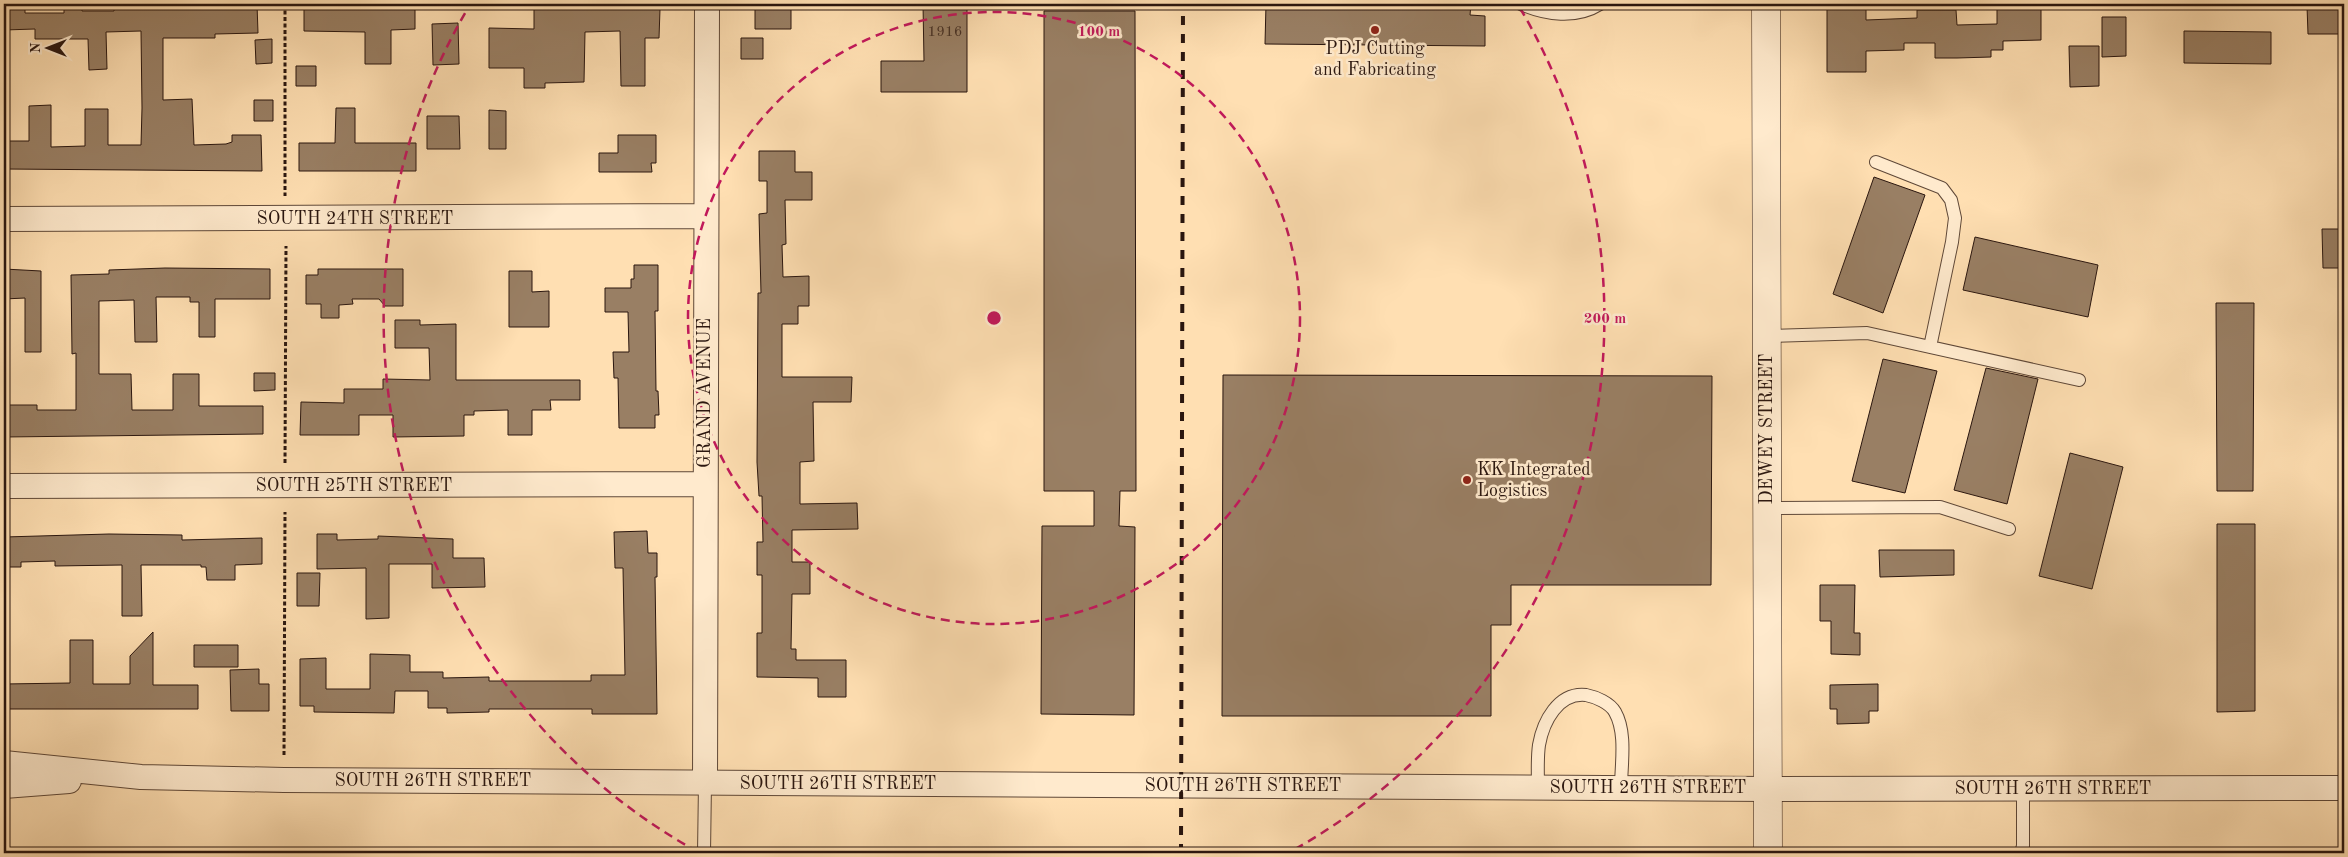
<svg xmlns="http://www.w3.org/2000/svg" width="2348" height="857" viewBox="0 0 2348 857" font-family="'Old Standard TT',serif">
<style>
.building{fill:#997f64;stroke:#2a160f}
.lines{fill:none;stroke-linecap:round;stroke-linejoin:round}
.lane-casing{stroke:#5f4838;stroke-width:14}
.street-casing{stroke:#5f4838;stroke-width:26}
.secondary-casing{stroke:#2a160f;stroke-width:29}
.path{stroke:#2a160f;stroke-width:3;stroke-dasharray:4 2.5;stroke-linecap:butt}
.lane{stroke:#ffeacd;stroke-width:12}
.street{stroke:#ffeacd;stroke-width:24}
.secondary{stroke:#ffeacd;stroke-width:28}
.rail{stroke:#2a160f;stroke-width:4;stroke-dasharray:9 9;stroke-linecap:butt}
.ring{fill:none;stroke:#c2185b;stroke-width:2.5;stroke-dasharray:9 6}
.poi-dot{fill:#8f2418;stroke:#ffeacd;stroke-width:2}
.labels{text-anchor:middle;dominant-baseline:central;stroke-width:5;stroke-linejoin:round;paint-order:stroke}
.number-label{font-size:15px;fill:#463024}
.poi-label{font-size:18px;fill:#2a160f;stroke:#ffeacd}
.street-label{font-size:18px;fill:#2a160f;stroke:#ffeacd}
.centre{fill:#c2185b;stroke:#ffeacd;stroke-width:2.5}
.ring-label{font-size:15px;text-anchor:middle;font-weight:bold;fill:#c2185b;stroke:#ffeacd;stroke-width:5;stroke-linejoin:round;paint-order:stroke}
</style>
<rect width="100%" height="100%" fill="#ffdfb2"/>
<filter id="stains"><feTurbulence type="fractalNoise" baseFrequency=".004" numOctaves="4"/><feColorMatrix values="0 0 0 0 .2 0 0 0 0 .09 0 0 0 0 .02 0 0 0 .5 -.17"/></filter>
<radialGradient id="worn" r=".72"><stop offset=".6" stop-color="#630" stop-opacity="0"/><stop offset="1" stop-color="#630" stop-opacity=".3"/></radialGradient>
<path class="building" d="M 4,4 L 25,4 L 25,13 L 64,13 L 64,4 L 82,4 L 82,11 L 114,11 L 114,4 L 257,4 L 258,33 L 215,34 L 215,38 L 163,38 L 163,100 L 192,99 L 194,145 L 226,144 L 232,142 L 232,135 L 261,135 L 262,171 L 4,169 L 4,141 L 29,141 L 29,106 L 51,105 L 51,147 L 85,146 L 85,109 L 108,109 L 108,145 L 141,145 L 142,108 L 141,31 L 106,32 L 107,69 L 89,70 L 88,39 L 35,39 L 35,29 L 4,30 Z
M 381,4 L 415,4 L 415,29 L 391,30 L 391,64 L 365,64 L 365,32 L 304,31 L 304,5 L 381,6 Z
M 534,4 L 550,4 L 550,7 L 649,6 L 649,9 L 660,9 L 659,38 L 645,38 L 645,86 L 621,86 L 620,31 L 585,32 L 584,82 L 545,83 L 545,88 L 524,88 L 524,68 L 489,68 L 489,28 L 534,29 Z
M 755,4 L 791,4 L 791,29 L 755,29 Z
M 923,4 L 967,4 L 967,92 L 881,92 L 881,61 L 924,61 Z
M 1266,4 L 1471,4 L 1470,15 L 1485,16 L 1485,46 L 1265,44 Z
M 1827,4 L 1866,4 L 1866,20 L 1917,18 L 1917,10 L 1956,10 L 1957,25 L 1997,24 L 1997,8 L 2041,7 L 2041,40 L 2003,41 L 2003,50 L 1991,50 L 1991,57 L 1957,58 L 1935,58 L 1935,43 L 1904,43 L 1904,50 L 1866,51 L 1866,72 L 1827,72 Z
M 2344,5 L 2344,34 L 2308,34 L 2307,6 Z
M 1044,11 L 1135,11 L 1136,491 L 1120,491 L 1119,526 L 1135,527 L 1134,715 L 1041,714 L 1042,526 L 1094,526 L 1094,491 L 1044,491 Z
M 2102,17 L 2126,17 L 2126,56 L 2102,57 Z
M 458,23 L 459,64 L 433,65 L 432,24 Z
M 2184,31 L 2271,32 L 2271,64 L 2184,63 Z
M 741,38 L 763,38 L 763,59 L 741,59 Z
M 272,39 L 272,63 L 256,64 L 255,40 Z
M 2069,46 L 2099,46 L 2099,86 L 2070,87 Z
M 296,66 L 316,66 L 316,86 L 296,86 Z
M 254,100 L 273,100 L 273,121 L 254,121 Z
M 336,108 L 355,108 L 355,143 L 416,143 L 416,171 L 299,171 L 299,143 L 335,143 Z
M 489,110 L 506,111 L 506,149 L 489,149 Z
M 427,116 L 459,116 L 460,149 L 427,149 Z
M 618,135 L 656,135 L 656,163 L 651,163 L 652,172 L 599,172 L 599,153 L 618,153 Z
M 759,151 L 795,151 L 795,172 L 812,172 L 812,200 L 785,200 L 786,244 L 782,245 L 783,277 L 809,276 L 809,306 L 798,306 L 798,324 L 782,324 L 782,377 L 852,377 L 851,402 L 813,402 L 814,461 L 800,462 L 800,504 L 857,503 L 858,529 L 792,530 L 792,562 L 810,562 L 810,594 L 792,594 L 791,649 L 796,649 L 796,660 L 846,660 L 846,697 L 818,697 L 818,678 L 757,677 L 757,633 L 762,633 L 762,575 L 757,575 L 757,542 L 763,542 L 762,496 L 759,496 L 757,462 L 758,293 L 761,293 L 759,214 L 767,213 L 767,181 L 759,181 Z
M 1874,177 L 1925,195 L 1883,313 L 1833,294 Z
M 2322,229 L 2344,229 L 2344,268 L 2323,268 Z
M 1975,237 L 2098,265 L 2088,317 L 1963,290 Z
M 634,265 L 658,265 L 658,311 L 655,311 L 656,391 L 658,391 L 659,415 L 655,415 L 655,428 L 619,428 L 618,378 L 614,378 L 613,352 L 629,352 L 628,312 L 605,312 L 605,288 L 631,288 L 631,279 L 634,279 Z
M 165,268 L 270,269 L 270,299 L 215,299 L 215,337 L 199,337 L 199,302 L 190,302 L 190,297 L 156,297 L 157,342 L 135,342 L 134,300 L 99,301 L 99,374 L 131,374 L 132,410 L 173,410 L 173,374 L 199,374 L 199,406 L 263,406 L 263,434 L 4,437 L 4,405 L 37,405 L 37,410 L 76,410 L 76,353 L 72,354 L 71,275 L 109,274 L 109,270 Z
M 4,269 L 41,271 L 41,352 L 25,352 L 25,298 L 4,299 Z
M 318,269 L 403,269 L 403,306 L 385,306 L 379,299 L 352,299 L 353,304 L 339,305 L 339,318 L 321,318 L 321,304 L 306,304 L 306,275 L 318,275 Z
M 509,271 L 532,271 L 532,292 L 549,291 L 549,327 L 509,327 Z
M 2216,303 L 2254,303 L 2253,491 L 2217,491 Z
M 395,320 L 420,320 L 420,325 L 456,324 L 456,380 L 580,380 L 580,400 L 550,400 L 551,410 L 532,410 L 532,435 L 508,435 L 508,410 L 474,411 L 474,415 L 464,415 L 464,436 L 393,437 L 393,415 L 359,415 L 359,435 L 300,435 L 301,402 L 344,403 L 344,389 L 383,389 L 383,379 L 430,380 L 429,348 L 395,348 Z
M 1883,359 L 1937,371 L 1905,493 L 1852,481 Z
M 1986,368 L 2038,379 L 2007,504 L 1954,490 Z
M 254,373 L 275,373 L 275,390 L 254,391 Z
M 1223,375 L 1712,376 L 1711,585 L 1511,585 L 1511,625 L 1491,625 L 1491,716 L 1222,716 Z
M 2070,453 L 2123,467 L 2092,589 L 2039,576 Z
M 2217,524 L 2255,524 L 2255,711 L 2217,712 Z
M 647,531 L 648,553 L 657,553 L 657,577 L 655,577 L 657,714 L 592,714 L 592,709 L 489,709 L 489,712 L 447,713 L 447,708 L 428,708 L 428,691 L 395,691 L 394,713 L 314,712 L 314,706 L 300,706 L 300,659 L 326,658 L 326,689 L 370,689 L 370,654 L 410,655 L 410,672 L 443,672 L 443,678 L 489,677 L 489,681 L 591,681 L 591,675 L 625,675 L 623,568 L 615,568 L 614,532 Z
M 109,534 L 182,535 L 182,540 L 262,538 L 262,564 L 235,565 L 235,580 L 207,580 L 206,567 L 201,567 L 201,565 L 141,565 L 142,616 L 122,616 L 122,565 L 55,566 L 55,561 L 21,562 L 21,567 L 4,567 L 4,537 Z
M 317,534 L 337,534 L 337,540 L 378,539 L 378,536 L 453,539 L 453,558 L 484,558 L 485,587 L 432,588 L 432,564 L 389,564 L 389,618 L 366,619 L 366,568 L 317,569 Z
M 1879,550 L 1954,550 L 1954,575 L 1880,577 Z
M 297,573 L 320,573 L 319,606 L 297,606 Z
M 1820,585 L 1855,585 L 1854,633 L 1860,633 L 1860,655 L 1831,654 L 1831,621 L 1820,621 Z
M 153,632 L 153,685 L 198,685 L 198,709 L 4,709 L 4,684 L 70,683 L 70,640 L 93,640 L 93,684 L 130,684 L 130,656 Z
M 194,645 L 238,645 L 238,667 L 194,667 Z
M 259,669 L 259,684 L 269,684 L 269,711 L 231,711 L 230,670 Z
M 1878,684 L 1878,711 L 1869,711 L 1869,723 L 1837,724 L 1837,709 L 1830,709 L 1830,685 Z"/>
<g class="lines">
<g class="lane-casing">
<path id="lane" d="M 1521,4 C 1546,15 1576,19 1600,4
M 1876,162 L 1942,188 L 1951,200 L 1955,218 L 1952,242 L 1930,347
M 1767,336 L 1867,333 L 2079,380
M 1767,508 L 1940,507 L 2009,529
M 1538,788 C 1538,774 1537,759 1539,745 C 1543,722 1558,692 1586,695 C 1596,697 1610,703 1615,712 C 1627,733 1621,765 1621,788
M 704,853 L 705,783
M 2021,853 L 2023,846 L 2023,789"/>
</g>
<g class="street-casing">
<path id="street" d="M 4,219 L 705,216
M 4,486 L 704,484
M 4,763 L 141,777 L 284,780 L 1767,789 L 2344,788
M 705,783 L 707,4
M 4,786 L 69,781"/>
</g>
<g class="secondary-casing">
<path id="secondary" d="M 1766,4 L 1768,853"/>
</g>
<path class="path" d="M 285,4 L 285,196
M 285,463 L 286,246
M 284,755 L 285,512"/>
<use href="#lane" class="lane"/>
<use href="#street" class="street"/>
<use href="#secondary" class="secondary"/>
<path class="rail" d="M 1181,853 L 1183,4"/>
</g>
<g class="ring">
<circle cx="994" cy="318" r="306"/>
<path d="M698 852A611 611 0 0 1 468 8M1520 8A611 611 0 0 1 1290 852"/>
</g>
<g class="poi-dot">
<circle cx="1375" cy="30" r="5"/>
<circle cx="1467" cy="480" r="5"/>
</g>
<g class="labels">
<g class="number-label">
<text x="945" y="32">1916</text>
</g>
<g class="poi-label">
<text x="1375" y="49">PDJ Cutting<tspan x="1375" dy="21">and Fabricating</tspan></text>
<text x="1477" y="470" text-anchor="start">KK Integrated<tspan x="1477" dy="21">Logistics</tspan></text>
</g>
<g class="street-label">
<text x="355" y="219">SOUTH 24TH STREET</text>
<text transform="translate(705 393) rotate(-90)">GRAND AVENUE</text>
<text transform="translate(1767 429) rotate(-90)">DEWEY STREET</text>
<text x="354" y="486">SOUTH 25TH STREET</text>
<text x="433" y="781">SOUTH 26TH STREET</text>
<text x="838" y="784">SOUTH 26TH STREET</text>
<text x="1243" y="786">SOUTH 26TH STREET</text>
<text x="1648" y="788">SOUTH 26TH STREET</text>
<text x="2053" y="789">SOUTH 26TH STREET</text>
</g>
</g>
<circle cx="994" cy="318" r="8" class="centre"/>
<g class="ring-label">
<text x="1099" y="36">100 m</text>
<text x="1605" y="323">200 m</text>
</g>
<rect width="2348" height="857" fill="none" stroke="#ffdfb2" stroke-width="20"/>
<rect x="5" y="5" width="2338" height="847" fill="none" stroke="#2a160f" stroke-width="2.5"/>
<rect x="10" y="10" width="2328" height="837" fill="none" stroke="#2a160f"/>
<g transform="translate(48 48) rotate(270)" stroke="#ffeacd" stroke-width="4" paint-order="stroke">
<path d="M0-4L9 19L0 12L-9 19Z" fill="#2a160f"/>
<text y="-8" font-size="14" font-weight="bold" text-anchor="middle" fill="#2a160f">N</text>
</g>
<rect width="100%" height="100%" filter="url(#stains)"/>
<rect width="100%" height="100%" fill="url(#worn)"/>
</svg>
